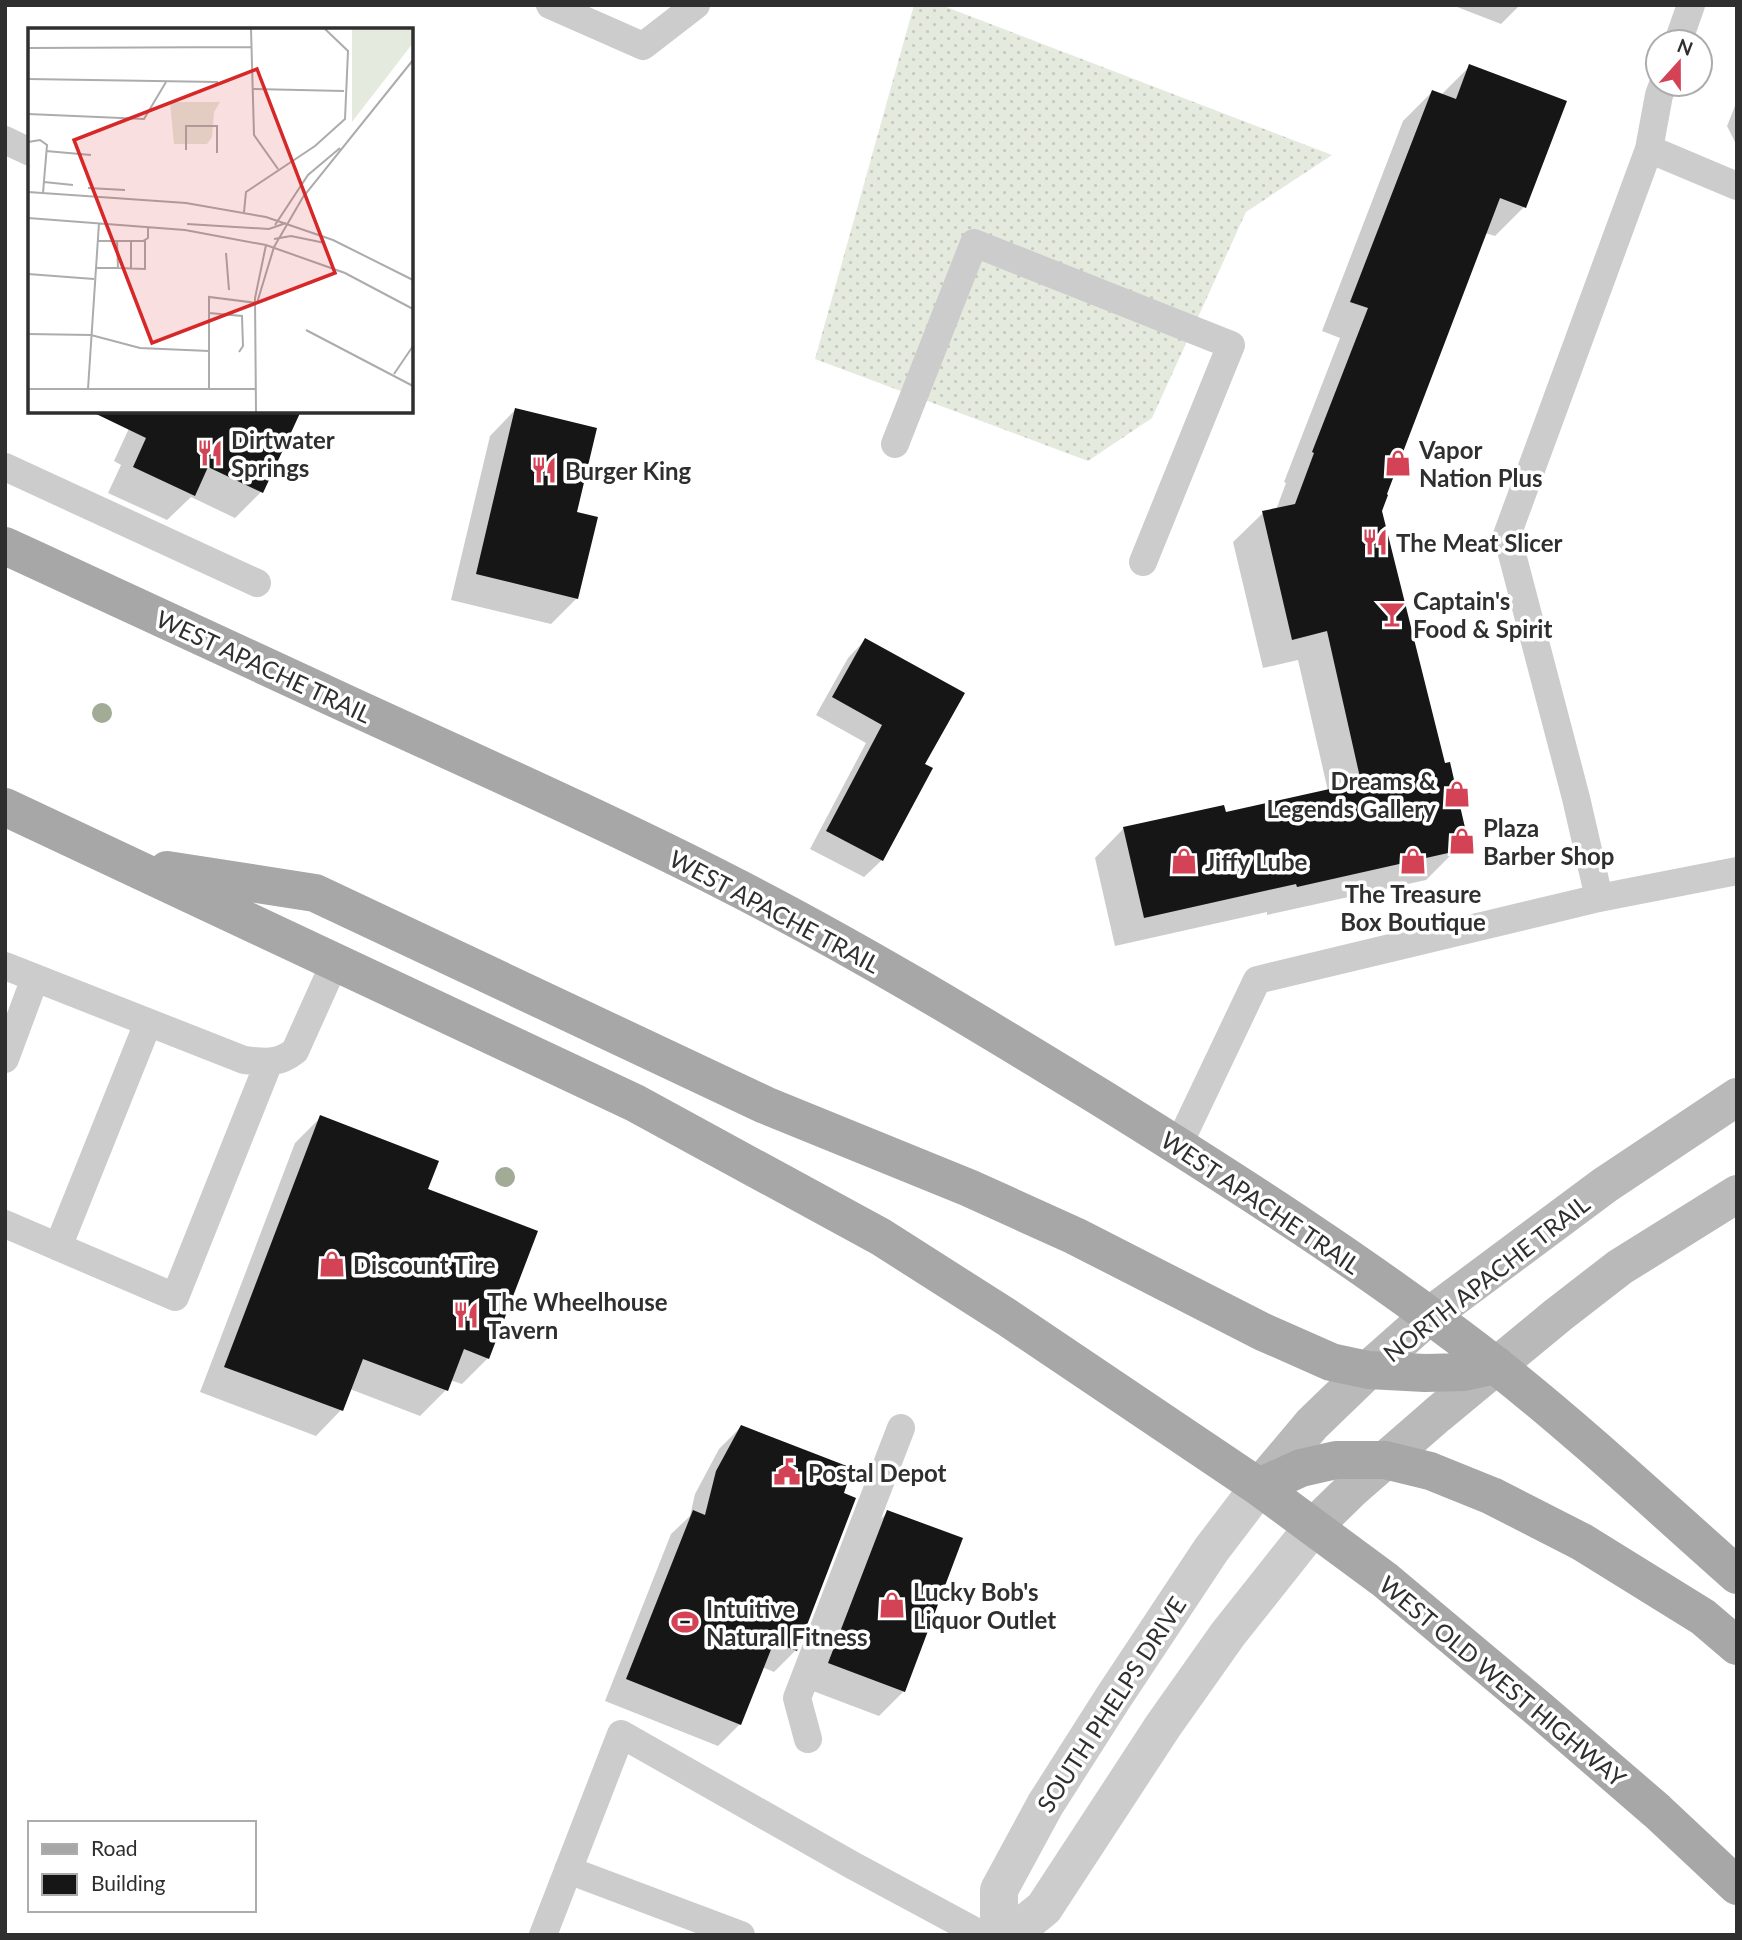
<svg xmlns="http://www.w3.org/2000/svg" width="1742" height="1940" viewBox="0 0 1742 1940" font-family="Lato,sans-serif">
<style>
.grass{fill:url(#grass-dots)}
.shadow{fill:#0003}
.building{fill:#161616}
.lines{fill:none;stroke-linecap:round;stroke-linejoin:round}
.service{stroke:#ccc;stroke-width:28}
.tertiary{stroke:#ccc;stroke-width:38}
.secondary{stroke:#b9b9b9;stroke-width:38}
.primary{stroke:#a7a7a7;stroke-width:38}
.tree{fill:#a1ab96}
.labels{text-anchor:middle;dominant-baseline:central;stroke-width:7;stroke-linejoin:round;paint-order:stroke}
.poi-label{font-size:24px;font-weight:bold;fill:#2f2f2f;stroke:#fff;text-anchor:start}
.street-label{font-size:24px;fill:#2f2f2f;stroke:#fff}
.inset-road{fill:none;stroke:#acacac;stroke-width:2}
.view{fill:#d62828;fill-opacity:0.15;stroke:#d62828;stroke-width:3.5}
.inset-edge{fill:none;stroke:#2f2f2f;stroke-width:3.5}
</style>
<defs>
<pattern id="grass-dots" width="8" height="8" patternUnits="userSpaceOnUse" patternTransform="scale(1.75)"><rect width="8" height="8" fill="#e5eade"/><path d="M2 2h.1M6 6h.1" fill="none" stroke="#c5c9bf" stroke-width="1.8" stroke-linecap="round"/></pattern>
</defs>
<rect width="100%" height="100%" fill="#fff"/>
<path class="grass" d="M 914,5 L 941,5 L 1332,155 L 1246,212 L 1152,418 L 1088,461 L 815,359 Z"/>
<path class="shadow" d="M 1452,5 L 1520,5 L 1501,24 Z
M 1470,66 L 1524,207 L 1495,236 L 1485,233 L 1380,511 L 1456,850 L 1426,880 L 1267,915 L 1267,912 L 1115,946 L 1095,858 L 1124,828 L 1225,814 L 1328,791 L 1298,660 L 1263,668 L 1233,542 L 1263,513 L 1276,510 L 1286,483 L 1284,482 L 1340,338 L 1322,331 L 1403,121 L 1432,92 L 1441,95 Z
M 1737,101 L 1737,146 L 1727,126 Z
M 515,410 L 575,513 L 577,598 L 551,624 L 451,600 L 490,436 Z
M 137,411 L 261,492 L 235,518 L 191,497 L 167,520 L 108,493 L 121,465 L 114,461 Z
M 865,640 L 923,765 L 882,860 L 864,877 L 810,849 L 866,743 L 816,715 L 848,658 Z
M 321,1117 L 426,1190 L 488,1358 L 462,1384 L 450,1380 L 446,1390 L 420,1416 L 350,1389 L 341,1410 L 316,1436 L 200,1392 L 295,1143 Z
M 741,1427 L 842,1495 L 796,1650 L 774,1672 L 762,1667 L 740,1724 L 718,1746 L 605,1701 L 671,1534 L 690,1516 L 695,1494 L 719,1449 Z
M 888,1512 L 904,1691 L 879,1716 L 805,1688 L 863,1536 Z"/>
<path class="building" d="M 1469,64 L 1567,101 L 1526,208 L 1500,198 L 1387,494 L 1388,495 L 1382,511 L 1445,763 L 1450,762 L 1466,832 L 1457,851 L 1297,887 L 1296,884 L 1144,918 L 1123,827 L 1224,805 L 1226,812 L 1361,782 L 1327,631 L 1292,640 L 1262,511 L 1295,504 L 1314,453 L 1312,452 L 1368,308 L 1350,302 L 1432,90 L 1456,99 Z
M 515,408 L 597,428 L 577,512 L 598,517 L 578,599 L 476,574 Z
M 90,411 L 301,411 L 263,493 L 208,467 L 195,496 L 133,467 L 146,438 Z
M 865,638 L 965,693 L 925,764 L 933,768 L 883,861 L 826,831 L 882,725 L 832,697 Z
M 320,1115 L 439,1161 L 428,1189 L 538,1231 L 489,1359 L 464,1349 L 448,1391 L 363,1359 L 343,1411 L 224,1367 Z
M 741,1425 L 852,1468 L 844,1493 L 856,1498 L 797,1651 L 774,1642 L 741,1725 L 626,1679 L 693,1510 L 705,1515 L 716,1471 Z
M 887,1510 L 963,1538 L 905,1692 L 828,1663 Z"/>
<g class="lines">
<path class="service" d="M 550,5 L 643,46 L 696,5
M 1678,42 L 1691,5
M 5,140 L 30,152
M 1649,149 L 1737,186
M 895,444 L 974,243 L 1231,345 L 1143,562
M 5,467 L 257,583
M 1599,898 L 1576,798 L 1507,535 L 1649,149 L 1659,95 L 1663,84
M 5,966 L 244,1060 C 265,1062 277,1065 295,1051 L 335,962
M 5,1059 L 35,978
M 1178,1146 L 1257,980 L 1599,898 L 1737,871
M 5,1224 L 175,1297 L 269,1062
M 58,1247 L 148,1023
M 808,1739 L 797,1698 L 901,1428
M 568,1870 L 741,1935
M 543,1935 L 621,1734 L 852,1865 L 982,1935"/>
<path class="tertiary" d="M 999,1935 L 999,1890 L 1045,1805 L 1113,1698 L 1211,1550 L 1259,1487
M 1011,1935 L 1044,1908 L 1163,1726 L 1228,1634 L 1313,1527"/>
<path class="secondary" d="M 1259,1487 L 1312,1424 L 1368,1370 L 1429,1316 L 1605,1185 L 1737,1097
M 1313,1527 L 1352,1489 L 1437,1415 L 1558,1315 L 1620,1267 L 1737,1194"/>
<path class="primary" d="M 5,546 C 119,598 232,652 347,704 C 473,762 600,818 724,881 C 854,947 979,1023 1103,1099 C 1238,1183 1374,1270 1499,1368 C 1581,1433 1658,1505 1737,1575
M 5,807 L 635,1103 L 881,1237 L 1008,1318 L 1259,1487 L 1385,1580 L 1540,1710 L 1657,1811 L 1737,1886
M 167,870 L 315,893 L 765,1105 L 969,1188 L 1075,1236 L 1263,1332 L 1331,1362 L 1368,1370 L 1425,1373 L 1464,1372 L 1496,1365
M 1259,1487 L 1301,1468 L 1336,1460 L 1385,1460 L 1430,1471 L 1492,1496 L 1582,1542 L 1703,1617 L 1737,1646"/>
</g>
<g class="tree">
<circle cx="102" cy="713" r="10"/>
<circle cx="505" cy="1177" r="10"/>
</g>
<defs>
<g id="restaurant-bare" transform="scale(2.1)"><path d="M-5-6h1v4h1v-4h1v4h1v-4h1v5L-1.5 .5V6h-2V.5L-5-1ZM5-6V6H3V1.5H1.5Q1.5-4 5-6Z" fill="#d44255" stroke="#fff" stroke-width="2.5" paint-order="stroke"/></g>
<g id="shop-bare" transform="scale(2.1)"><path d="M-5-2.5h2.3a2.7 3.5 0 0 1 5.4 0H5L5.5 6h-11ZM-1.5-2.5h3a1.5 2.3 0 0 0-3 0Z" fill="#d44255" stroke="#fff" stroke-width="2.5" paint-order="stroke"/></g>
<g id="bar-bare" transform="scale(2.1)"><path d="M-6-5H6L.8 .8V4.5H3.5V6h-7V4.5H-.8V.8Z" fill="#d44255" stroke="#fff" stroke-width="2.5" paint-order="stroke"/></g>
<g id="civic-bare" transform="scale(2.1)"><path d="M-.6-6.5H3V-4.5H.6V-3L4-1V1h2V6H-6V1h2V-1L-.6-3ZM-1.2 2.5V6h2.4V2.5Z" fill="#d44255" stroke="#fff" stroke-width="2.5" paint-order="stroke"/></g>
<g id="stadium-bare" transform="scale(2.1)"><path d="M0-5a6.5 5 0 1 0 0 10a6.5 5 0 1 0 0-10ZM-3.5-1.8h7v3.6h-7Z" fill="#d44255" stroke="#fff" stroke-width="2.5" paint-order="stroke"/></g>
</defs>
<g fill-rule="evenodd">
<use href="#restaurant-bare" x="210" y="453"/>
<use href="#shop-bare" x="1398" y="463"/>
<use href="#restaurant-bare" x="544" y="470"/>
<use href="#restaurant-bare" x="1375" y="542"/>
<use href="#bar-bare" x="1392" y="614"/>
<use href="#shop-bare" x="1457" y="794"/>
<use href="#shop-bare" x="1462" y="841"/>
<use href="#shop-bare" x="1184" y="861"/>
<use href="#shop-bare" x="1413" y="861"/>
<use href="#shop-bare" x="332" y="1264"/>
<use href="#restaurant-bare" x="466" y="1315"/>
<use href="#civic-bare" x="787" y="1472"/>
<use href="#shop-bare" x="892" y="1605"/>
<use href="#stadium-bare" x="685" y="1622"/>
</g>
<g class="labels">
<g class="poi-label">
<text x="231" y="439">Dirtwater<tspan x="231" dy="28">Springs</tspan></text>
<text x="1419" y="449">Vapor<tspan x="1419" dy="28">Nation Plus</tspan></text>
<text x="565" y="470">Burger King</text>
<text x="1396" y="542">The Meat Slicer</text>
<text x="1413" y="600">Captain's<tspan x="1413" dy="28">Food &amp; Spirit</tspan></text>
<text x="1436" y="780" text-anchor="end">Dreams &amp;<tspan x="1436" dy="28">Legends Gallery</tspan></text>
<text x="1483" y="827">Plaza<tspan x="1483" dy="28">Barber Shop</tspan></text>
<text x="1205" y="861">Jiffy Lube</text>
<text x="1413" y="893" text-anchor="middle">The Treasure<tspan x="1413" dy="28">Box Boutique</tspan></text>
<text x="353" y="1264">Discount Tire</text>
<text x="487" y="1301">The Wheelhouse<tspan x="487" dy="28">Tavern</tspan></text>
<text x="808" y="1472">Postal Depot</text>
<text x="913" y="1591">Lucky Bob's<tspan x="913" dy="28">Liquor Outlet</tspan></text>
<text x="706" y="1608">Intuitive<tspan x="706" dy="28">Natural Fitness</tspan></text>
</g>
<g class="street-label">
<text transform="translate(264 666) rotate(25)">WEST APACHE TRAIL</text>
<text transform="translate(775 911) rotate(28)">WEST APACHE TRAIL</text>
<text transform="translate(1261 1202) rotate(34)">WEST APACHE TRAIL</text>
<text transform="translate(1486 1278) rotate(-38)">NORTH APACHE TRAIL</text>
<text transform="translate(1503 1681) rotate(40)">WEST OLD WEST HIGHWAY</text>
<text transform="translate(1111 1704) rotate(-57)">SOUTH PHELPS DRIVE</text>
</g>
</g>
<g transform="translate(28 28)">
<rect width="385" height="385" fill="#fff"/>
<path d="M 142,74 L 192,74 L 186,84 L 184,109 L 179,116 L 146,116 Z" fill="#e5eade"/>
<path d="M 324,1 L 385,1 L 385,15 L 324,94 Z" fill="#e5eade"/>
<path class="inset-road" d="M 223,1 L 226,107 L 250,141M 0,20 L 223,19M 0,51 L 190,54M 225,61 L 316,63M 0,86 L 116,91 L 138,54M 0,114 L 12,112 L 19,117 L 15,165M 158,122 L 158,98 L 189,98 L 189,125M 18,123 L 63,127M 16,154 L 45,157M 60,160 L 97,162M 0,164 L 158,175 L 238,189 L 305,212 L 385,252M 216,184 L 218,164 L 287,118 L 317,91 L 320,23 L 297,1M 0,190 L 157,202 L 238,217 L 317,245 L 385,281M 159,196 L 241,201 L 258,195M 247,197 L 280,147 L 312,120M 246,211 L 263,208 L 297,215M 70,213 L 115,213 L 120,210 L 120,199M 246,219 L 275,169 L 385,32M 198,225 L 201,262M 67,240 L 90,240 L 89,213M 90,240 L 117,241 L 117,212M 103,240 L 103,213M 0,246 L 66,251M 229,275 L 246,219M 181,285 L 214,288 L 215,318 L 211,324M 278,302 L 385,358M 0,306 L 63,307 L 112,320 L 181,323M 366,346 L 385,318M 0,361 L 228,361M 60,361 L 71,195M 181,362 L 181,269 L 229,275M 228,384 L 227,270 L 238,217"/>
<path class="view" d="M 229,41 L 307,245 L 124,315 L 46,112 Z"/>
<rect width="385" height="385" class="inset-edge"/>
</g>
<rect width="1742" height="1940" fill="none" stroke="#2f2f2f" stroke-width="14"/>
<rect x="28" y="1821" width="228" height="91" fill="#ffffff" stroke="#acacac" stroke-width="2"/>
<rect x="42" y="1844" width="35" height="10" fill="#a7a7a7" stroke="#acacac" stroke-width="2"/>
<text x="91" y="1856" font-size="21" fill="#2f2f2f">Road</text>
<rect x="42" y="1874" width="35" height="21" fill="#161616" stroke="#acacac" stroke-width="2"/>
<text x="91" y="1891" font-size="21" fill="#2f2f2f">Building</text>
<g transform="translate(1679 63) rotate(21)"><circle r="33" fill="#ffffff" stroke="#acacac" stroke-width="2"/>
<path d="M0-5L12 26L0 18L-12 26Z" fill="#d44255"/>
<text y="-10" font-size="19" font-weight="bold" text-anchor="middle" fill="#2f2f2f">N</text>
</g>
</svg>
